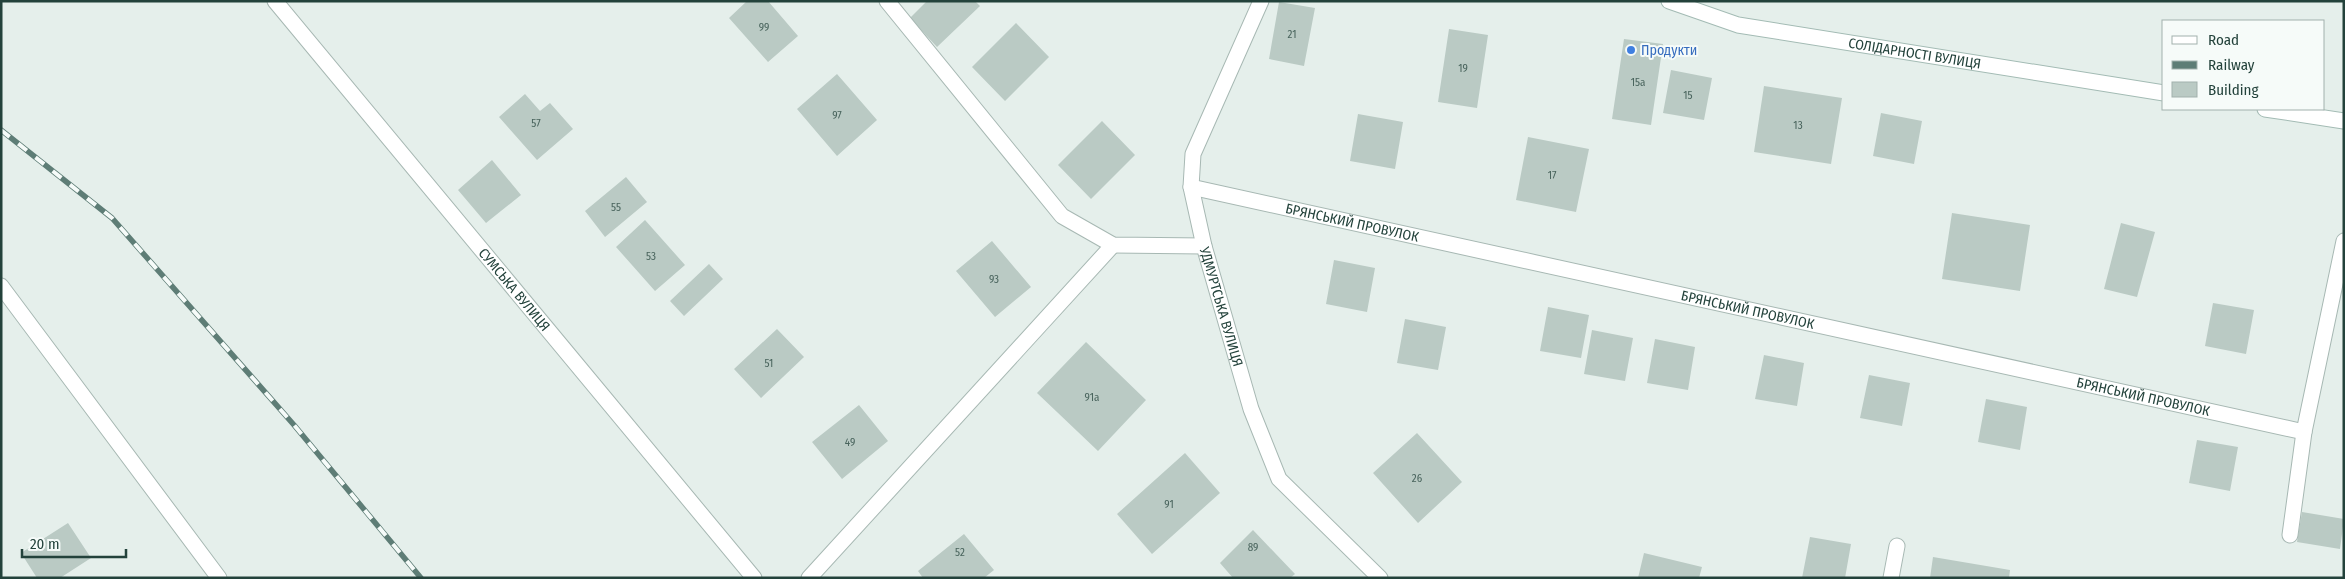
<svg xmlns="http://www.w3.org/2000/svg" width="2345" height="579" viewBox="0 0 2345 579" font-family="'Fira Sans Condensed',sans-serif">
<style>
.building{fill:#bacac4}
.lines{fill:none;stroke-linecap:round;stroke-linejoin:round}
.lane-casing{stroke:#a7b8b3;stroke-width:17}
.street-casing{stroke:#a7b8b3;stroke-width:17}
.secondary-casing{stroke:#a3bbb4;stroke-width:17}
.lane{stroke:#fff;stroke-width:15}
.street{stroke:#fff;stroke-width:15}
.secondary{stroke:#fff;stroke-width:15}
.rail-casing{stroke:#5e7d76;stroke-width:5.5}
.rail{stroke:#f6fbf9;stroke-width:4;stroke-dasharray:11;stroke-linecap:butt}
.shop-dot{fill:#3f7fe0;stroke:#f6fbf9;stroke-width:2}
.labels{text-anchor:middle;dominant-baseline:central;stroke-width:4;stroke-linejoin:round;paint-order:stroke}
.number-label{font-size:11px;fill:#49645d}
.shop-label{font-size:14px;fill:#366cbe;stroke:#f6fbf9;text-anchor:start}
.street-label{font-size:14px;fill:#23423b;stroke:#f6fbf9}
</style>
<rect width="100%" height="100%" fill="#e5efeb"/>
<path class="building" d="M 747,1 L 768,1 L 798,36 L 768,62 L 729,18 Z
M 927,1 L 975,1 L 980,6 L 937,47 L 910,18 Z
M 1279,2 L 1315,8 L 1304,66 L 1269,59 Z
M 1016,23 L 1049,57 L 1005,101 L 972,67 Z
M 1449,29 L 1488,35 L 1477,108 L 1438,102 Z
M 1624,39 L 1663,44 L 1651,125 L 1612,119 Z
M 1671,70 L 1712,78 L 1704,120 L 1663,113 Z
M 837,74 L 877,120 L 837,156 L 797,109 Z
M 1764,86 L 1842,98 L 1831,164 L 1754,152 Z
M 525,94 L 540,111 L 550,103 L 573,129 L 537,160 L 499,117 Z
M 1881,113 L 1922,121 L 1914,164 L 1873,156 Z
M 1358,114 L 1403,122 L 1395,169 L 1350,161 Z
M 1102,121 L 1135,155 L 1091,199 L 1058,165 Z
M 1528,137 L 1589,149 L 1576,212 L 1516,200 Z
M 492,160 L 521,195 L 486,223 L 458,190 Z
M 626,177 L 647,202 L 605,237 L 585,211 Z
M 1952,213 L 2030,225 L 2020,291 L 1942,279 Z
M 645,220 L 685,265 L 655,291 L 616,247 Z
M 2121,223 L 2155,232 L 2137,297 L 2104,289 Z
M 992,241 L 1031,287 L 995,317 L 956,271 Z
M 1334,260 L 1375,268 L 1367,312 L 1326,304 Z
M 709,264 L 723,279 L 684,316 L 670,301 Z
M 2213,303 L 2254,310 L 2246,354 L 2205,346 Z
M 1548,307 L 1589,315 L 1581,358 L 1540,351 Z
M 1405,319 L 1446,327 L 1438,370 L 1397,363 Z
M 777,329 L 804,357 L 761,398 L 734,369 Z
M 1592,330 L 1633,338 L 1625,381 L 1584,374 Z
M 1655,339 L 1695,347 L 1688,390 L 1647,383 Z
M 1086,342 L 1146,400 L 1098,451 L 1037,393 Z
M 1764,355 L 1804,363 L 1797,406 L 1755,399 Z
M 1869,375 L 1910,383 L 1902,426 L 1860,418 Z
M 1986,399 L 2027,407 L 2020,450 L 1978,442 Z
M 859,405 L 888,441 L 842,479 L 812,442 Z
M 1417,433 L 1462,482 L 1418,523 L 1373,473 Z
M 2197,440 L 2238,447 L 2230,491 L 2189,483 Z
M 1185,453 L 1220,493 L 1152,554 L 1117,514 Z
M 2302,512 L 2344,519 L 2340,549 L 2297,542 Z
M 68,523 L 91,558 L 60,578 L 37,578 L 21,553 Z
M 1253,530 L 1295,574 L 1290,578 L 1233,578 L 1220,563 Z
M 964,534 L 994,570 L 984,578 L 923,578 L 918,571 Z
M 1810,537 L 1851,544 L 1845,578 L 1802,578 Z
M 1644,553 L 1702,567 L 1699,578 L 1638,578 Z
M 1933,557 L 2010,570 L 2009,578 L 1930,578 Z"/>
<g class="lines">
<g class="lane-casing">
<g id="lane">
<path id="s1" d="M 1191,187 L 2304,432"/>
<path d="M 2290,535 L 2304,432 L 2344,241"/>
<path d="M 1891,578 L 1897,546"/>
</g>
</g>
<g class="street-casing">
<g id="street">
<path id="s2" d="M 275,1 L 754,578"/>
<path d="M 887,1 L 1062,216 L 1113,245 L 1204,246"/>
<path id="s3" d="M 1261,1 L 1193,154 L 1191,187 L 1204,246 L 1251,409 L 1279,479 L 1380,578"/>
<path d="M 1,286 L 219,578"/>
<path d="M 809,578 L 1113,245"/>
</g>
</g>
<g class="secondary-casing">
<g id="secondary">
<path id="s4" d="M 1669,1 L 1738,25 L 2164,93"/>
<path d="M 2265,109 L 2344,121"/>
</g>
</g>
<use href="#lane" class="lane"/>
<use href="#street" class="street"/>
<use href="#secondary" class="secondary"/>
<g class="rail-casing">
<path id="rail" d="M 1,130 L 112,218 L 294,425 L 421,578"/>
</g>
<use href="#rail" class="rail"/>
</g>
<circle class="shop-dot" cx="1631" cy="50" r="5"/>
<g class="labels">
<g class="number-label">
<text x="764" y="27">99</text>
<text x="1292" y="34">21</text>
<text x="1463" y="68">19</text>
<text x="1638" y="82">15а</text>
<text x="1688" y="95">15</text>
<text x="837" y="115">97</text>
<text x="536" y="123">57</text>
<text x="1798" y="125">13</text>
<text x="1552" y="175">17</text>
<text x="616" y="207">55</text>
<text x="651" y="256">53</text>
<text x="994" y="279">93</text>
<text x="769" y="363">51</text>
<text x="1092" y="397">91а</text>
<text x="850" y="442">49</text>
<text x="1417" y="478">26</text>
<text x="1169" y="504">91</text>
<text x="1253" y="547">89</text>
<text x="960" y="552">52</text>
</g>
<g class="shop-label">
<text x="1641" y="50">Продукти</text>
</g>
<g class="street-label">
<text stroke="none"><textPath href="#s4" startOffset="252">СОЛІДАРНОСТІ ВУЛИЦЯ</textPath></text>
<text stroke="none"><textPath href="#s1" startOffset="165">БРЯНСЬКИЙ ПРОВУЛОК</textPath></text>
<text stroke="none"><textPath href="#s2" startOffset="375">СУМСЬКА ВУЛИЦЯ</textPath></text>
<text stroke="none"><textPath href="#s3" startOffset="324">УДМУРТСЬКА ВУЛИЦЯ</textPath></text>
<text stroke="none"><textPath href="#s1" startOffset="570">БРЯНСЬКИЙ ПРОВУЛОК</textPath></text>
<text stroke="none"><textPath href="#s1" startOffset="975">БРЯНСЬКИЙ ПРОВУЛОК</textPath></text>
</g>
</g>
<rect width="2345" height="579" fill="none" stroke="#23423b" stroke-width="5"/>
<rect x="2162" y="20" width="162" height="90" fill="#f6fbf9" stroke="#a2b1ad"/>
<rect x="2172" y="36" width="25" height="8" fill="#ffffff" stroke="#a2b1ad"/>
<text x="2208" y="45" font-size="15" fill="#23423b">Road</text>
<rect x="2172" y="61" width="25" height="8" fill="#5e7d76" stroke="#a2b1ad"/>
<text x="2208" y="70" font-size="15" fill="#23423b">Railway</text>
<rect x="2172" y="82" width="25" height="15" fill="#bacac4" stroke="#a2b1ad"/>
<text x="2208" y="95" font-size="15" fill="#23423b">Building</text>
<path d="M22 549v8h104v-8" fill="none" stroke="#23423b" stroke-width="2.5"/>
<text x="30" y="549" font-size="15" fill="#23423b" stroke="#f6fbf9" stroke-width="4" paint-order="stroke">20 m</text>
</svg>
